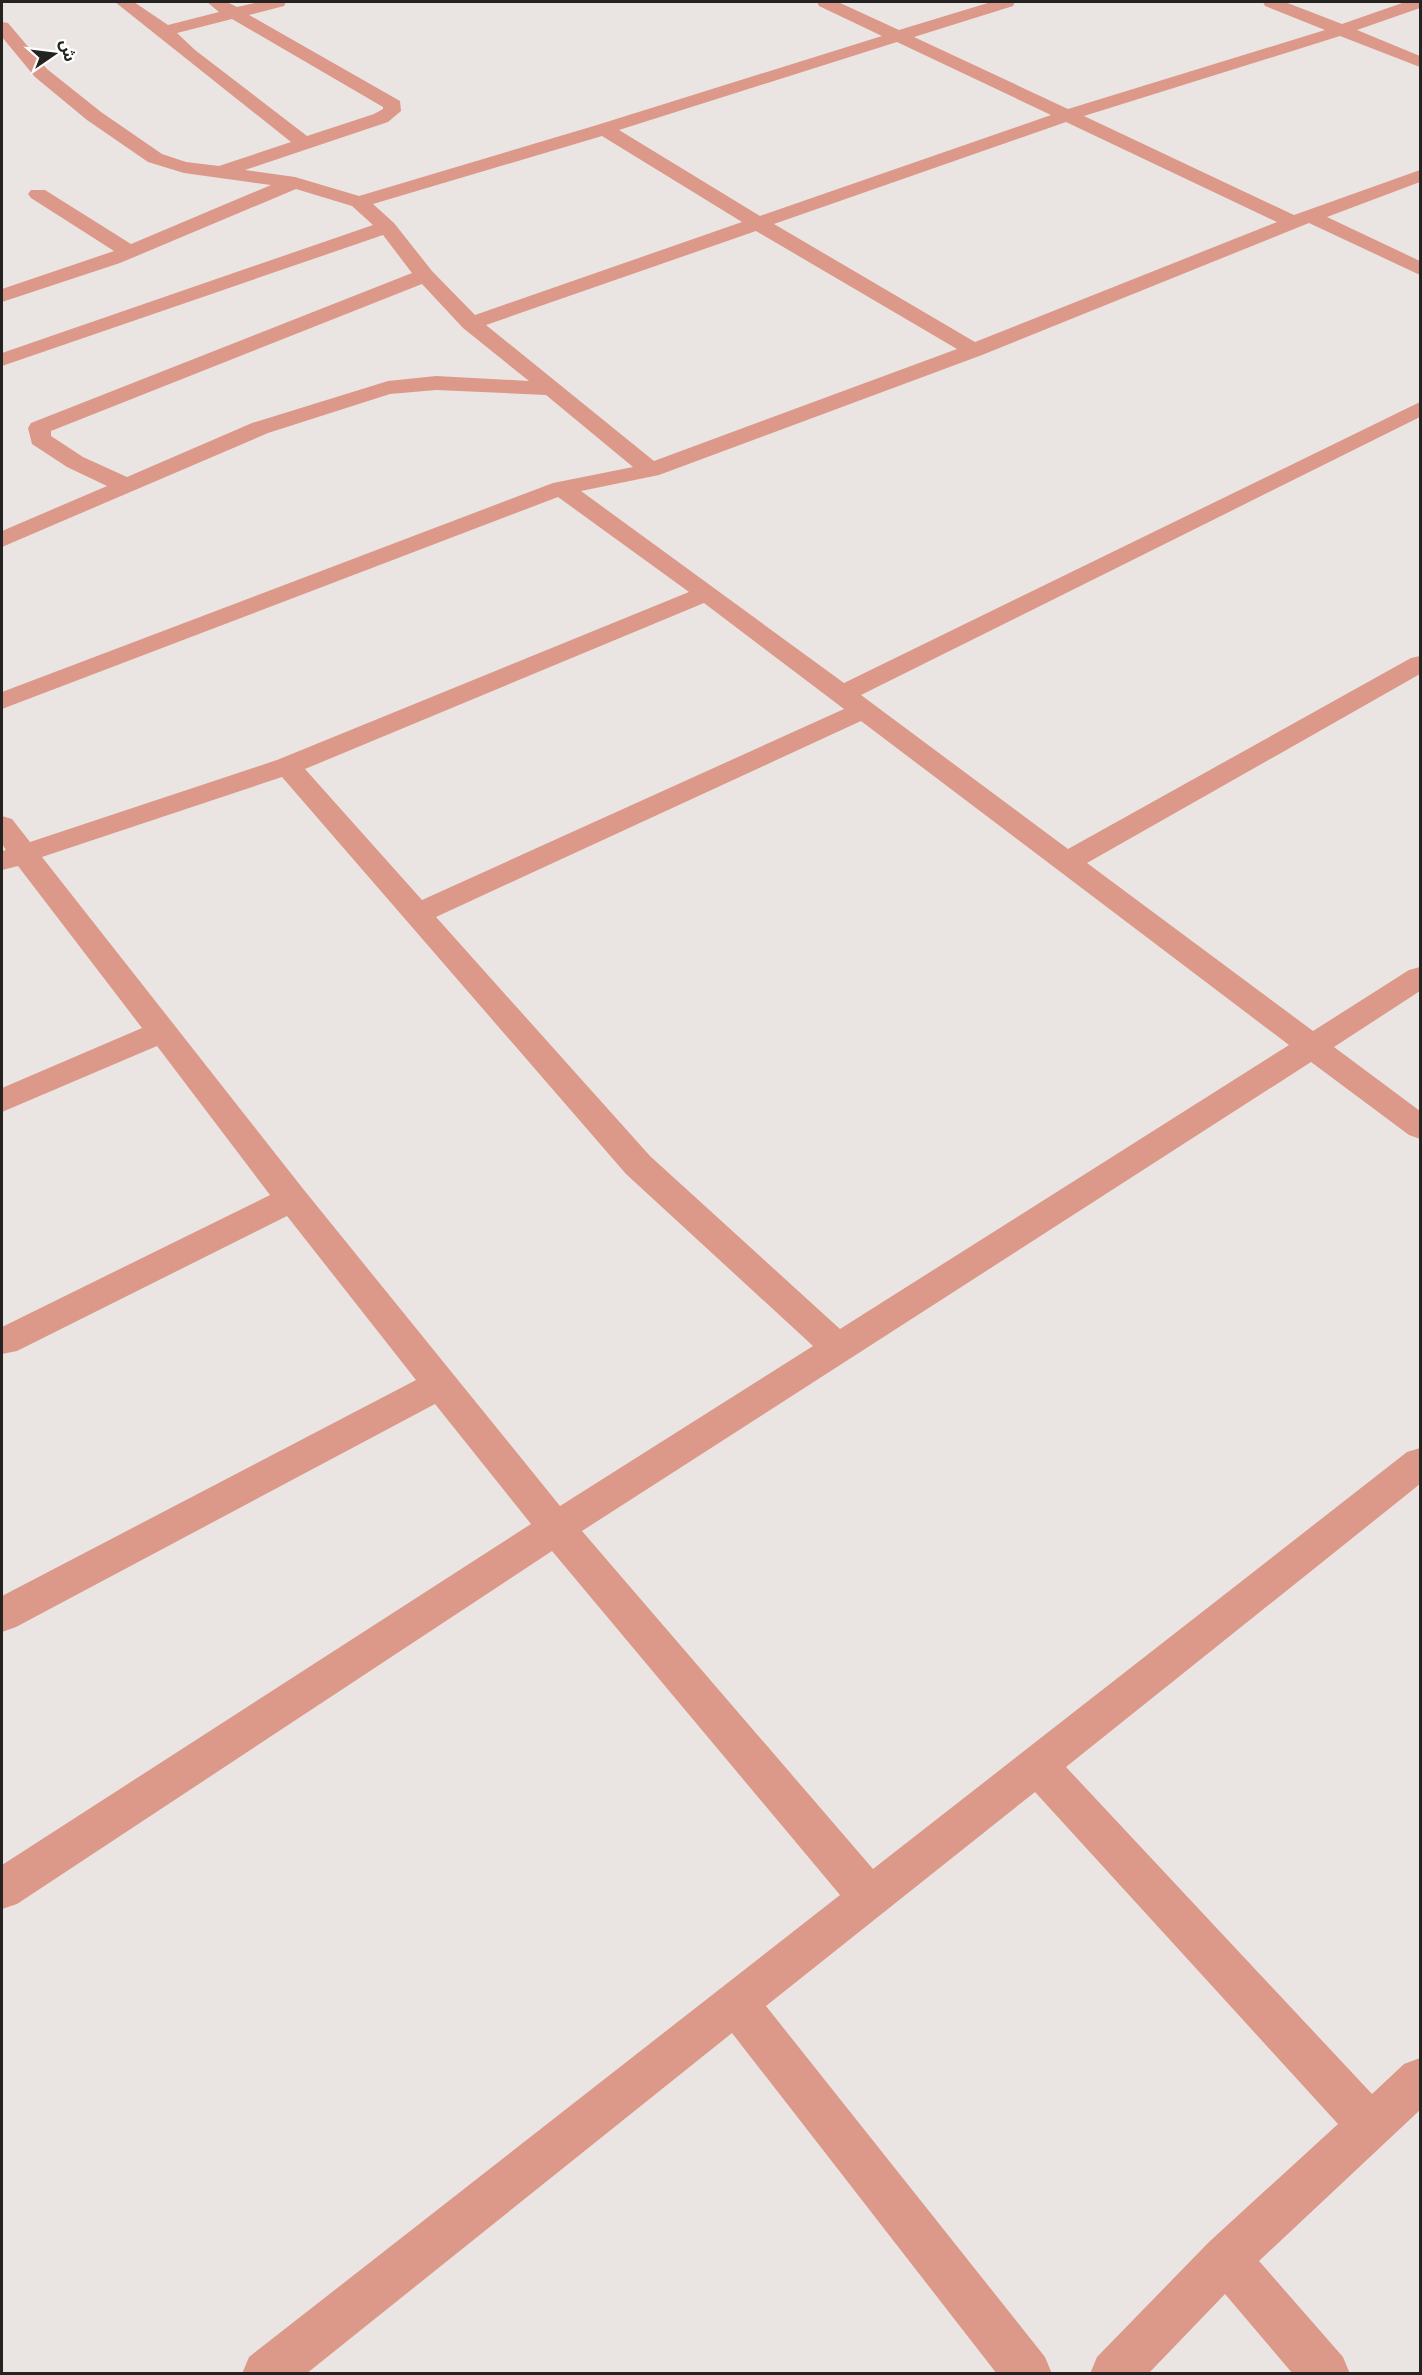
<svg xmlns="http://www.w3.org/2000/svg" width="1422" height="2375" viewBox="0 0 1422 2375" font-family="Jost,'Noto Sans Arabic',sans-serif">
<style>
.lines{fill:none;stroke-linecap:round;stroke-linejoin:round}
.minor{fill:#dc9989;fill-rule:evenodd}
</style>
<rect width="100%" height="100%" fill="#eae5e2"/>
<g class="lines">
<path class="minor" d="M 115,2 L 134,2 L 168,25 L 219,12 L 207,2 L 227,2 L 237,7 L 260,2 L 286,2 L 284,6 L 249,15 L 400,101 L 401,111 L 388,122 L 245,170 L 295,177 L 359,196 L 597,125 L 882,36 L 819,6 L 817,2 L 838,2 L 899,30 L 991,2 L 1015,2 L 1013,6 L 914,37 L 1068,109 L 1325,30 L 1265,6 L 1263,2 L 1285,2 L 1342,24 L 1405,2 L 1420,2 L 1420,8 L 1357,30 L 1420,56 L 1420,67 L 1340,36 L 1084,116 L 1294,215 L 1420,170 L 1420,182 L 1327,217 L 1420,261 L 1420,275 L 1309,223 L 982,355 L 659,475 L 581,491 L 844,683 L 1420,402 L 1420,417 L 861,695 L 1068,849 L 1411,658 L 1420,656 L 1420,674 L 1087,863 L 1313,1031 L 1409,970 L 1420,967 L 1420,991 L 1334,1047 L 1420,1111 L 1420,1139 L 1409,1135 L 1311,1062 L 582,1531 L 873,1869 L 1407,1452 L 1420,1448 L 1420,1484 L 1066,1767 L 1372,2094 L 1404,2064 L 1420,2058 L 1420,2110 L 1259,2261 L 1343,2357 L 1350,2374 L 1293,2374 L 1225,2294 L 1148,2374 L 1090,2374 L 1097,2357 L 1209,2242 L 1338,2124 L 1035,1792 L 766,2006 L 1045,2357 L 1052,2374 L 997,2374 L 732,2033 L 306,2374 L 242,2374 L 249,2357 L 840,1895 L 552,1551 L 17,1904 L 2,1909 L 2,1865 L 531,1524 L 435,1404 L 16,1627 L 2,1632 L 2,1596 L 416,1380 L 287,1216 L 17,1351 L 2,1354 L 2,1327 L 270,1195 L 157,1046 L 2,1112 L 2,1088 L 142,1028 L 18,866 L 2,870 L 2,851 L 6,850 L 2,844 L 2,816 L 12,819 L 30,842 L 277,760 L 689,592 L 558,497 L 2,709 L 2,692 L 553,483 L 633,467 L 546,395 L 436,390 L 390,394 L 268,433 L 2,547 L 2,531 L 107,486 L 67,467 L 32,444 L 28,428 L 31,423 L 412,273 L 383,235 L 2,366 L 2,353 L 373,225 L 352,206 L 296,189 L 120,263 L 2,302 L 2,289 L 114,251 L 31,198 L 28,194 L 31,190 L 45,190 L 131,244 L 271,185 L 184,173 L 148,162 L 87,120 L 35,77 L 2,37 L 2,22 L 8,23 L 47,69 L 101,112 L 162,154 L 186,162 L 219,166 L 291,142 ZM 232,19 L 383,107 L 383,109 L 374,114 L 307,136 L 195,50 L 177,33 ZM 897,42 L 1051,115 L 760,216 L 619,130 ZM 1066,122 L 1277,222 L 975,342 L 774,224 ZM 602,136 L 742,222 L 475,315 L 432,271 L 394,223 L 373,204 ZM 756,231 L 957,349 L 654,461 L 486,325 ZM 422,284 L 463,328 L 529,381 L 436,376 L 388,381 L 252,423 L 127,477 L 83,457 L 51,436 L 51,431 ZM 704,603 L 844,709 L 422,900 L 305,769 ZM 861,721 L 1289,1045 L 840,1329 L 650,1156 L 436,917 ZM 282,777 L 626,1174 L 813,1346 L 560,1506 L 304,1190 L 42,857 Z"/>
</g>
<rect width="1422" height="2375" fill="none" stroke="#252322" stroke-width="6"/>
<g transform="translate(54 54) rotate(76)" stroke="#ffffff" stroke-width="4.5" paint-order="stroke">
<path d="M0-4.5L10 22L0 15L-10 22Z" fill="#252322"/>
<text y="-9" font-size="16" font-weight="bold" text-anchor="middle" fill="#252322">ش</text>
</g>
</svg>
